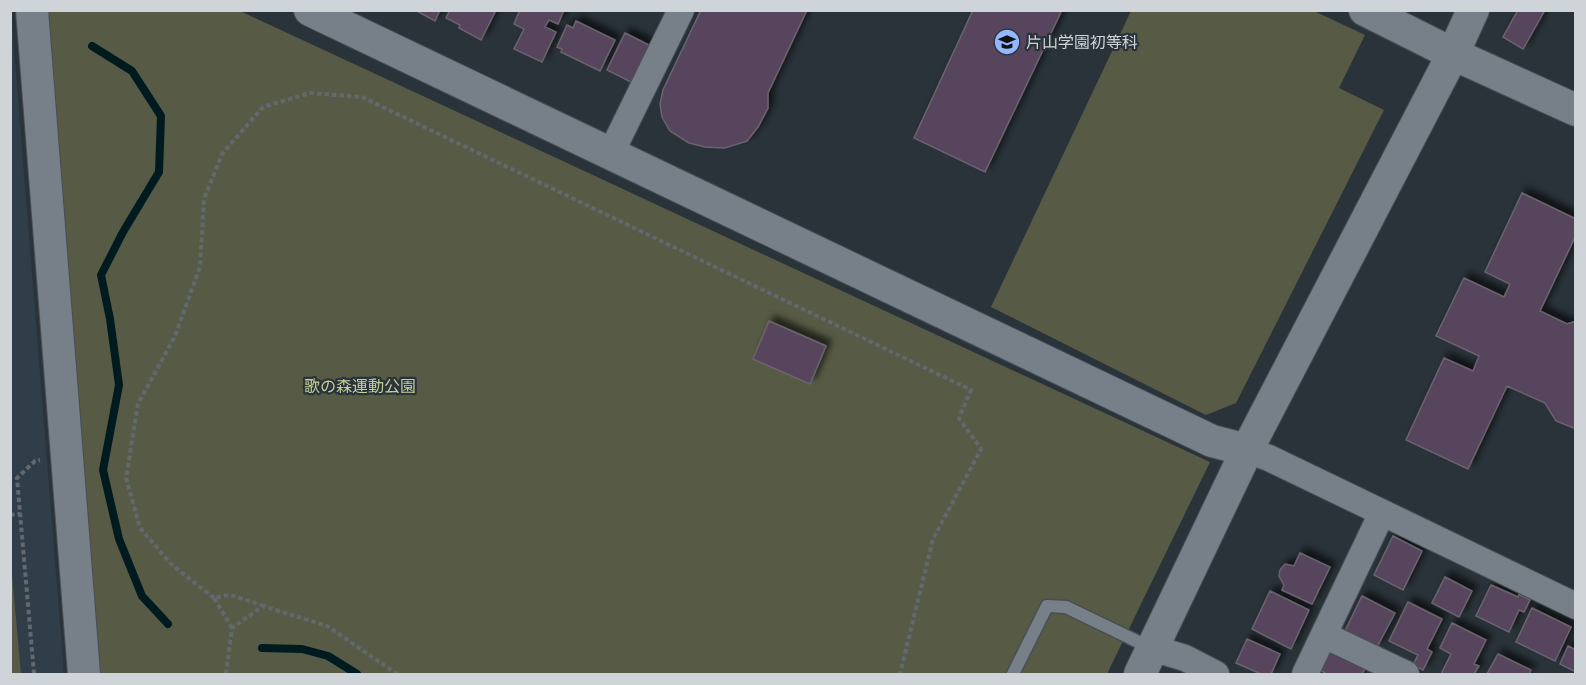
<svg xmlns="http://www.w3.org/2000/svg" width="1586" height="685" viewBox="0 0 1586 685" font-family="'Open Sans','Noto Sans JP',sans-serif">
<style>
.built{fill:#303e49}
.green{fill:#575b45}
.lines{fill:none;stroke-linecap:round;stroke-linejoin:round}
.stream{stroke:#001b20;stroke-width:8}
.building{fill:#56445b;stroke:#6b646d;stroke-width:1.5;filter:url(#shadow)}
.service-casing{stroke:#484e55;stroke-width:15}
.minor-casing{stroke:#484e55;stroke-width:28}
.tertiary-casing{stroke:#484e55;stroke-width:34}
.path{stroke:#61696f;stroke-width:4;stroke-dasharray:4.5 3;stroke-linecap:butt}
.service{stroke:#778089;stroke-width:12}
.minor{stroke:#778089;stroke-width:26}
.tertiary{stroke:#778089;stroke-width:32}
.labels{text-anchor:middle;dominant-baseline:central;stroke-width:4.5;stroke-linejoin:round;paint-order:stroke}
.poi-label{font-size:16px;fill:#cfd4d9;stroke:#2a333a;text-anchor:start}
.park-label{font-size:16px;fill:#c4cf97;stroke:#2a333a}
</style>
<defs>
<filter id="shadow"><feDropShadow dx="5.5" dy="-5.5" stdDeviation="3" flood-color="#0009"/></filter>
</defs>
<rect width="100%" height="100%" fill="#2a333a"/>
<path class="built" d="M 10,11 L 11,11 L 64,674 L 11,674 Z"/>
<path class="green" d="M 43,11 L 240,11 L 1210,462 L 1107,674 L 94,674 Z
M 1131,11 L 1314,11 L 1365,35 L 1339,88 L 1384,110 L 1236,403 L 1206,415 L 991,307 Z
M 11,564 L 21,674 L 11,674 Z"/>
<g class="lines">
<path class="stream" d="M 92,46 L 132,71 L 161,116 L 159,172 L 123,232 L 101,275 L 110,319 L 119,385 L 103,470 L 119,539 L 142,596 L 168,624
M 262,648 L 302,649 L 328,656 L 357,674"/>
</g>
<path class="building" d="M 415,10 L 440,10 L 435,21 Z
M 450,10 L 496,10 L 481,40 L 459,28 L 460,25 L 446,18 Z
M 520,10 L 564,10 L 558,24 L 549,20 L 545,27 L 556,32 L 542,62 L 514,49 L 524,29 L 514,24 Z
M 701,10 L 807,10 L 768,93 L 768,108 L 758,127 L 747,141 L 725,148 L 705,147 L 689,143 L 670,131 L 662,117 L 660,104 L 663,90 Z
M 973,10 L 1062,10 L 985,172 L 914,138 Z
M 1518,10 L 1545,10 L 1523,49 L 1503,37 Z
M 576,21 L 615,40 L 600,71 L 561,52 L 562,49 L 557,47 L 567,25 L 573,28 Z
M 625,33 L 649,45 L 631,82 L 607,70 Z
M 1522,193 L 1576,219 L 1576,235 L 1540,311 L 1567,324 L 1576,321 L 1576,429 L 1556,421 L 1545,403 L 1507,386 L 1468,469 L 1406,440 L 1444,358 L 1473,371 L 1479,356 L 1436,336 L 1464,278 L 1504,297 L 1510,284 L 1485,272 Z
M 769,321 L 826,346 L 810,384 L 753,359 Z
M 1393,536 L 1422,551 L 1403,590 L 1374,575 Z
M 1300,553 L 1330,567 L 1312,604 L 1282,590 L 1284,585 L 1279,576 L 1280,570 L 1285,564 L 1294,566 Z
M 1445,577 L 1472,591 L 1459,617 L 1432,603 Z
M 1491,585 L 1518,597 L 1519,594 L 1530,600 L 1524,612 L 1519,610 L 1509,632 L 1476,616 Z
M 1270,591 L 1309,610 L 1291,649 L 1252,629 Z
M 1362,596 L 1395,613 L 1377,647 L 1345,631 Z
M 1408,602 L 1442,619 L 1427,649 L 1432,652 L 1423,670 L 1413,665 L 1418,655 L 1389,641 Z
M 1532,608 L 1571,627 L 1555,661 L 1516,642 Z
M 1452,623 L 1486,640 L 1474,664 L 1479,666 L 1474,674 L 1441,674 L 1451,654 L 1440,648 Z
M 1247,639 L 1280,654 L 1271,674 L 1261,674 L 1236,663 Z
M 1568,646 L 1576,650 L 1576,672 L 1560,664 Z
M 1330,650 L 1365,668 L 1362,674 L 1324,674 L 1325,673 L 1320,670 Z
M 1498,654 L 1531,670 L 1529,674 L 1487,674 Z"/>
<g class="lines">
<g class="service-casing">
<path id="service" d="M 1013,674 L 1047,606 L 1066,607 L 1151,648"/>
</g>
<g class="minor-casing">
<path id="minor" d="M 611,153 L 681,10
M 1247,450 L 1269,458 L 1576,606
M 1324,635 L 1406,674
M 1152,648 L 1185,658 L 1216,674
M 1305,674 L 1382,513"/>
</g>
<g class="tertiary-casing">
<path id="tertiary" d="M 32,10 L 84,674
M 310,10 L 1212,441 L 1247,450
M 1365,10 L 1453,54 L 1576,110
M 1140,674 L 1247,450 L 1453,54 L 1473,10"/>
</g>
<path class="path" d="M 10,515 L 20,514
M 214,598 L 172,565 L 140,528 L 126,478 L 138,404 L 175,336 L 200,267 L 204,199 L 222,154 L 263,107 L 310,93 L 362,97 L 971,390 L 959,418 L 981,449 L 933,539 L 900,674
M 232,628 L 214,598 L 230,595 L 262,605
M 34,674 L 17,478 L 35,461 L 40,460
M 226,674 L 232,628 L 263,606 L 327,626 L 397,674"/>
<use href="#service" class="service"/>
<use href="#minor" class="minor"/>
<use href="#tertiary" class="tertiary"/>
</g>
<defs>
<g id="school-disc" transform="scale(1.35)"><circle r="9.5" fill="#93b7fd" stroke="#2a333a"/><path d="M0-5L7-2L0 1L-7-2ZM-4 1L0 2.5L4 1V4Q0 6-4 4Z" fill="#111"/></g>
</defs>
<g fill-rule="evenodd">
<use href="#school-disc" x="1007" y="42"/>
</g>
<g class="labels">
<g class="poi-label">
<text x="1026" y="42">片山学園初等科</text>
</g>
<g class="park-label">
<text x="360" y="386">歌の森運動公園</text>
</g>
</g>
<rect width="1586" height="685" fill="none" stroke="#cfd4d9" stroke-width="24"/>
</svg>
